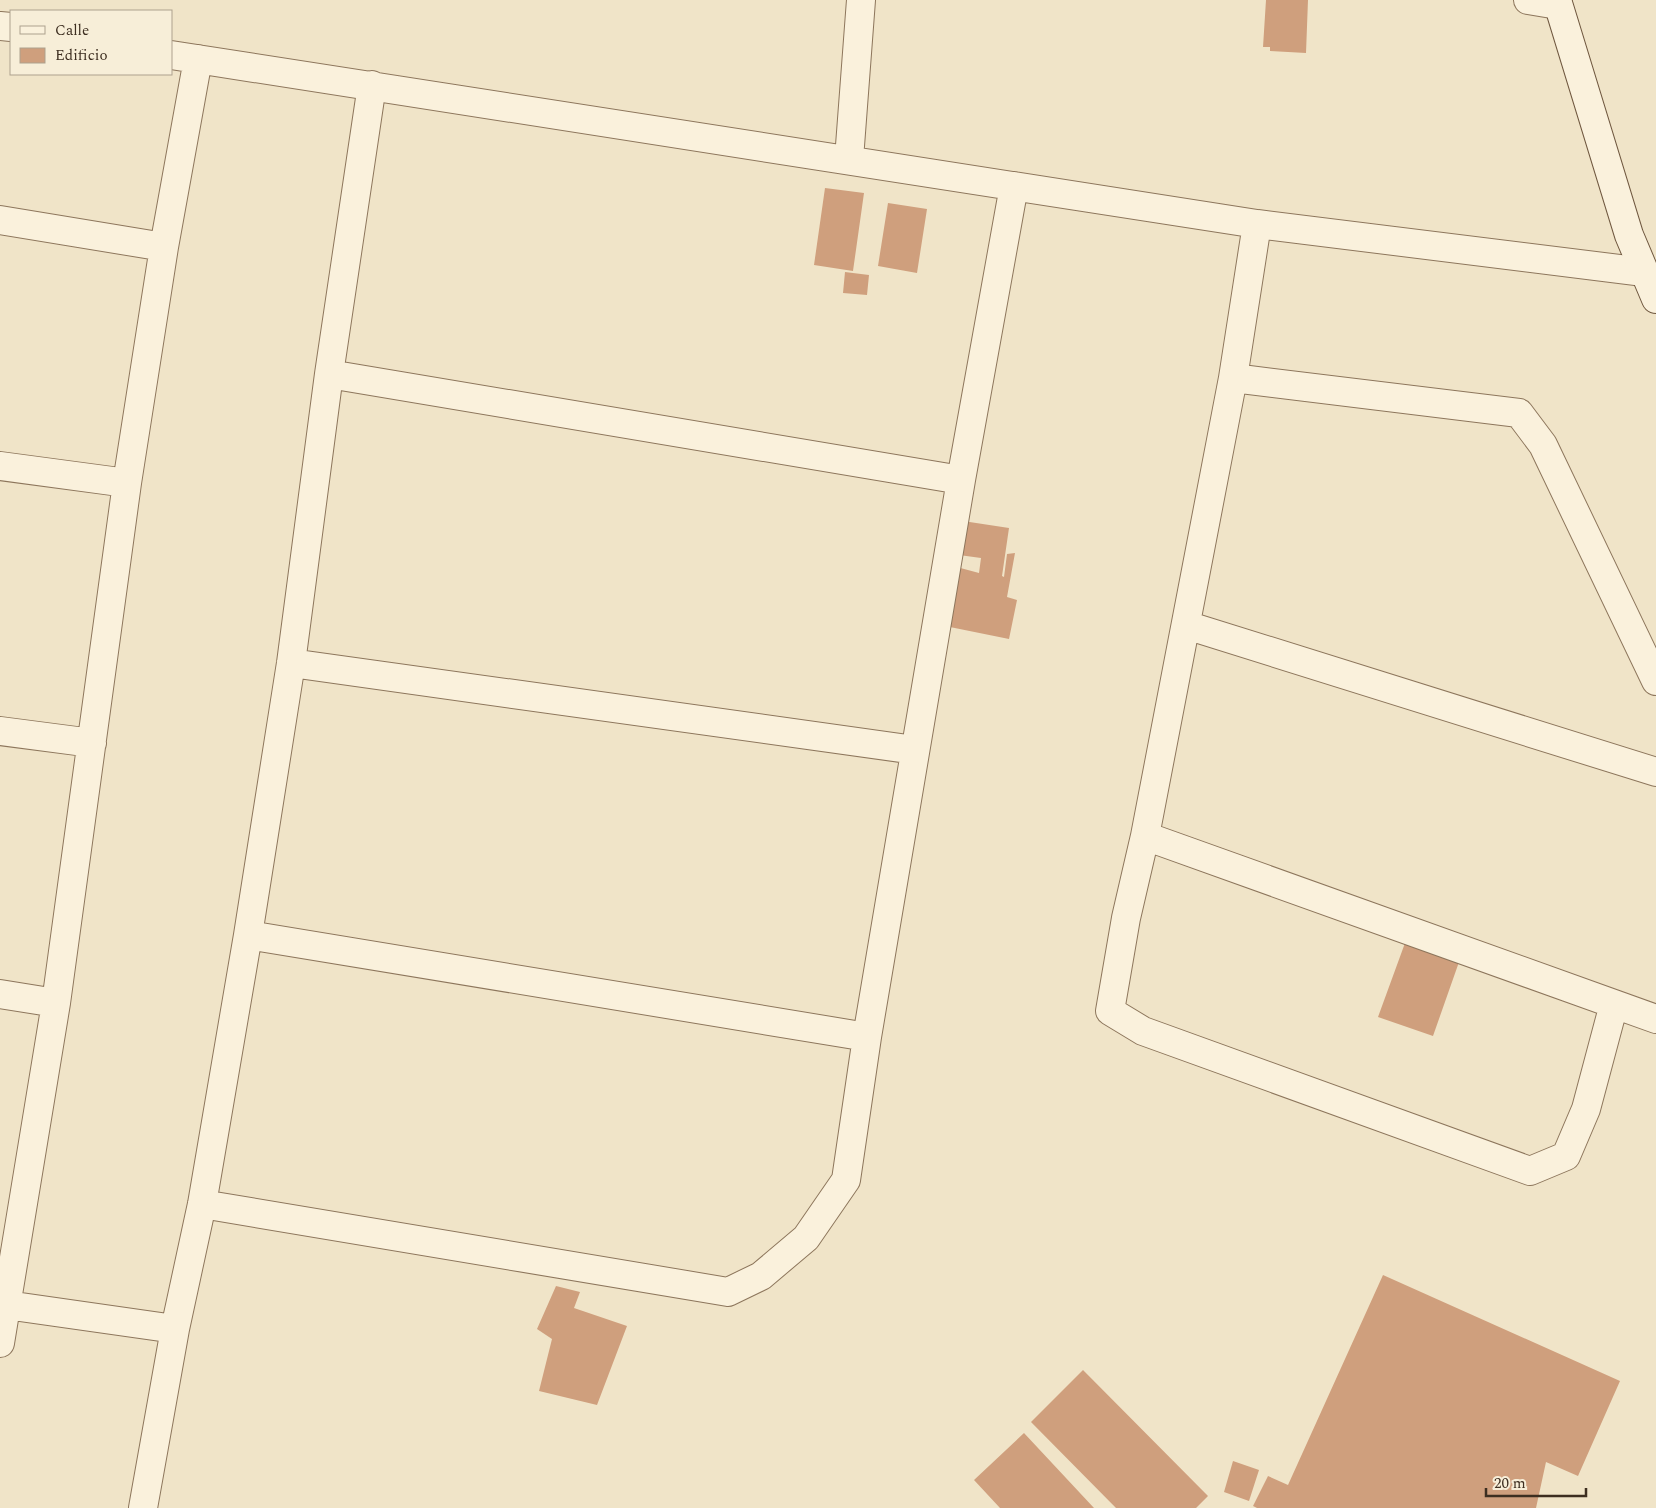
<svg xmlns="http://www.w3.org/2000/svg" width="1656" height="1508" viewBox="0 0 1656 1508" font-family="Spectral,serif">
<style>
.building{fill:#cf9f7d}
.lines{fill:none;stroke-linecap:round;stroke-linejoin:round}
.street-casing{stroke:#8d765c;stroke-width:30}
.secondary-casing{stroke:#6f573f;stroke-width:30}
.street{stroke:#faf1dc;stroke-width:28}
.secondary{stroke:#faf1dc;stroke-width:28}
</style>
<rect width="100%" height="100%" fill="#f0e4c8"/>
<path class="building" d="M 1266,0 L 1308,0 L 1306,53 L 1270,51 L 1270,47 L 1263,47 Z
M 825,188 L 864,193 L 853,271 L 814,265 Z
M 888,203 L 927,209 L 917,273 L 878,266 Z
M 845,272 L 869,275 L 867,295 L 843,293 Z
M 963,521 L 1009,528 L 1002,576 L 1004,577 L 1007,554 L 1015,553 L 1007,597 L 1017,600 L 1009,639 L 940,625 L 953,566 L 979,573 L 981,558 L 959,555 Z
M 1405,943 L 1459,962 L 1433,1036 L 1378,1017 Z
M 1383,1275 L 1620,1381 L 1578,1476 L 1546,1462 L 1536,1508 L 1257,1508 L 1253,1506 L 1268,1476 L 1288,1485 Z
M 556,1286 L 580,1292 L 574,1308 L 627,1326 L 597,1405 L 539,1391 L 552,1339 L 537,1329 Z
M 1083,1370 L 1208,1496 L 1196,1508 L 1116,1508 L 1031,1422 Z
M 1024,1433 L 1094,1508 L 1000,1508 L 974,1480 Z
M 1233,1461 L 1259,1470 L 1249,1501 L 1224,1492 Z"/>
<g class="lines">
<g class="street-casing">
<path id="street" d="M 1528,0 L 1558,5
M 0,26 L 11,27
M 171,55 L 1257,224 L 1644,272
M 849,159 L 861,0
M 0,220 L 164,247
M 329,374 L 961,480
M 1233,378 L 1257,224
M 0,466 L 127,483
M 1186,625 L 1656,772
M 291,663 L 915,750
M 1656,681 L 1543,445 L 1519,413 L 1233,378 L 1145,836 L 1656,1019
M 0,731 L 92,743
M 1145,836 L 1126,918 L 1110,1011 L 1143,1031 L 1530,1171 L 1566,1156 L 1586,1109 L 1614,1004
M 248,935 L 867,1037
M 0,994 L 56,1003
M 202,1204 L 728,1292 L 761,1276 L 806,1238 L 846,1180 L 867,1037 L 961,480 L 1014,186
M 0,1304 L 175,1329
M 0,1343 L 56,1003 L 127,483 L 164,247 L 198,59
M 143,1508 L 175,1329 L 202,1204 L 248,935 L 291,663 L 329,374 L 372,85"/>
</g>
<g class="secondary-casing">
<path id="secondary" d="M 1557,0 L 1629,235 L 1656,299"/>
</g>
<use href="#street" class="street"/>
<use href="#secondary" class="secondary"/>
</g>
<rect x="10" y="10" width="162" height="65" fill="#f7eed8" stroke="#ada18e"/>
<rect x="20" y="26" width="25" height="8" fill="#faf1dc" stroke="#ada18e"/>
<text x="55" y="35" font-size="15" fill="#3d2e20">Calle</text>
<rect x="20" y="48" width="25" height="15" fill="#cf9f7d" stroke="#ada18e"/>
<text x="55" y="60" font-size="15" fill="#3d2e20">Edificio</text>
<path d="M1486 1488v8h100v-8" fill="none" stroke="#3d2e20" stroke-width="2.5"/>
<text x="1494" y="1488" font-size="15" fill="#3d2e20" stroke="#f7eed8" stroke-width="4" paint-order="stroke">20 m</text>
</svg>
